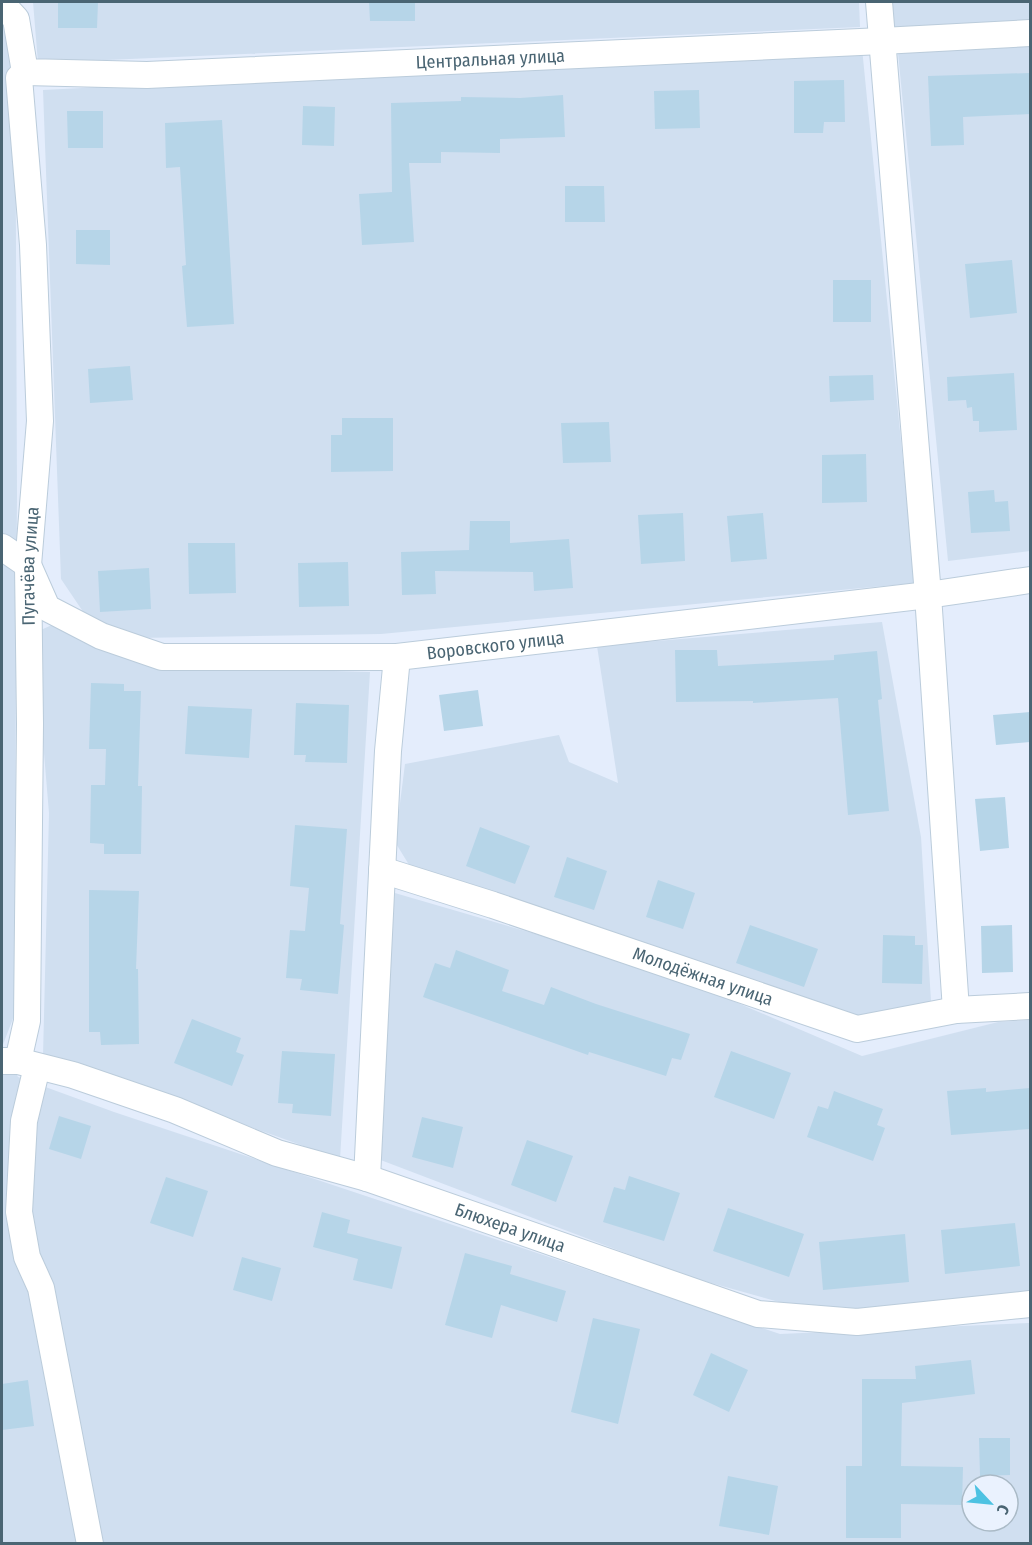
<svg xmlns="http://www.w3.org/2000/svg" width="1032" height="1545" viewBox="0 0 1032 1545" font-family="'Fira Sans Condensed',sans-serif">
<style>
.residential{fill:#d0dff0;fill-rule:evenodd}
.building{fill:#b6d5e8}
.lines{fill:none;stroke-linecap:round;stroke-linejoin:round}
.minor-casing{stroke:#bbccdb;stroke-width:28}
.minor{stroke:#fff;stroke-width:26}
.labels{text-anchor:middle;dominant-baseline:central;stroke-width:4.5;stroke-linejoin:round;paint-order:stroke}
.street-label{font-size:18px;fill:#4a6573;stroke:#eaf2fe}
</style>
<rect width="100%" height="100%" fill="#e4edfc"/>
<path class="residential" d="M 2,2 L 15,2 L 17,493 L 14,1016 L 2,1047 L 18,1077 L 114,1112 L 780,1334 L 1030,1323 L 1030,1543 L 2,1544 ZM 972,1485 L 1008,1485 L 1008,1521 L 972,1521 Z
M 33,2 L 859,2 L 860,27 L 38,63 Z
M 891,2 L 1030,2 L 1030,21 L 893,29 Z
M 1030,45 L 1030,551 L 948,561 L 898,53 Z
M 862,48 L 915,583 L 381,634 L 137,638 L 88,619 L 61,579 L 43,90 Z
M 882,622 L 921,837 L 931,1001 L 918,1016 L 854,1016 L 411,868 L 395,842 L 405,764 L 559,735 L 569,762 L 618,783 L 597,646 Z
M 52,625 L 155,666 L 370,672 L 340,1159 L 88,1069 L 43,1056 L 49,813 L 34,633 Z
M 388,891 L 663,971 L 862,1056 L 998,1022 L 1030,1020 L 1030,1295 L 864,1311 L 790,1305 L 686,1276 L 378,1159 Z"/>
<path class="building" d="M 58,2 L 98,2 L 97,28 L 58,28 Z
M 369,2 L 415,2 L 415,21 L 370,21 Z
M 1030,73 L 1030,114 L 963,117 L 964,145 L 931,146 L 928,76 Z
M 844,80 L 845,122 L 824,122 L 823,133 L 794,133 L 794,81 Z
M 699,90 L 700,128 L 655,129 L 654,91 Z
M 563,95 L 565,137 L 500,139 L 500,153 L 441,152 L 441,163 L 409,163 L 414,242 L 362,245 L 359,194 L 392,192 L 391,103 L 461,101 L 461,97 L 520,98 Z
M 303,106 L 335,107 L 334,146 L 302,145 Z
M 67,111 L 103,111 L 103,148 L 68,148 Z
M 222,120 L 234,324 L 187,327 L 182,266 L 186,265 L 180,167 L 166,168 L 165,123 Z
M 565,186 L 604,186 L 605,222 L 565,222 Z
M 76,230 L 110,230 L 110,265 L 76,264 Z
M 1012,260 L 1017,313 L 970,318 L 965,264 Z
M 833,280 L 871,280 L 871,322 L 833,322 Z
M 130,366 L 133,400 L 90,403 L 88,369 Z
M 1014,373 L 1017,430 L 979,432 L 979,421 L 973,421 L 972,407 L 967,408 L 966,400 L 948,401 L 947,377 Z
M 873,375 L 874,400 L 830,402 L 829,376 Z
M 342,418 L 393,418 L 393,471 L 331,472 L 331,435 L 342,435 Z
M 609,422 L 611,462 L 563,463 L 561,423 Z
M 866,454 L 867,502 L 822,503 L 822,455 Z
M 994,490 L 995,502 L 1008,501 L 1010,531 L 971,533 L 968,492 Z
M 683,513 L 685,561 L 641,564 L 638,515 Z
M 763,513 L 767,559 L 731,562 L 727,516 Z
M 470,521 L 510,521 L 510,543 L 569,539 L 573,588 L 534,591 L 533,572 L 435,571 L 436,594 L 402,595 L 401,552 L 469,550 Z
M 188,543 L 235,543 L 236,593 L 189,594 Z
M 348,562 L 349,606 L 299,607 L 298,563 Z
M 149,568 L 151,609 L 100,612 L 98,571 Z
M 675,650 L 717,650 L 718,666 L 834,660 L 834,655 L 877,651 L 882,699 L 878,700 L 889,811 L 848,815 L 838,698 L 753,703 L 753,701 L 676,702 Z
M 91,683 L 124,684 L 124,691 L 141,691 L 138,786 L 142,786 L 141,854 L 104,854 L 104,844 L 90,843 L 91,785 L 105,785 L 106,749 L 89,749 Z
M 478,690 L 483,726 L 444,731 L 439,695 Z
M 296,703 L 349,705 L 347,763 L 305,762 L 306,755 L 294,755 Z
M 188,706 L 252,709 L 249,758 L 185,754 Z
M 1030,712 L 1030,742 L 996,745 L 993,715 Z
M 1005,797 L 1009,848 L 980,851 L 975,799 Z
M 295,825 L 347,829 L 340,924 L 344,925 L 338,994 L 300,990 L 302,979 L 286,978 L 290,930 L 305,931 L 309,888 L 290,886 Z
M 480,827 L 530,846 L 515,884 L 466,866 Z
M 567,857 L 607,871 L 594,910 L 554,897 Z
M 658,880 L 695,893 L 683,929 L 646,917 Z
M 89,890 L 139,891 L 136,969 L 138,969 L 139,1044 L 101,1045 L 100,1032 L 89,1032 Z
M 750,925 L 818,949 L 804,987 L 736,963 Z
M 1012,925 L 1013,972 L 982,973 L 981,926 Z
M 883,935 L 915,936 L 915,945 L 923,945 L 922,984 L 882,983 Z
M 456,950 L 509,970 L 502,991 L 544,1005 L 551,987 L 596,1004 L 690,1034 L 681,1060 L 672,1058 L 666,1076 L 589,1052 L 588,1055 L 423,997 L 435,963 L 450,968 Z
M 192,1019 L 241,1038 L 236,1052 L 244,1055 L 232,1086 L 174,1063 Z
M 282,1051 L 335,1054 L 331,1116 L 292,1113 L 293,1104 L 278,1103 Z
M 731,1051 L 791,1073 L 774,1119 L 714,1097 Z
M 986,1088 L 986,1092 L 1030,1088 L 1030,1129 L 951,1135 L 947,1091 Z
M 834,1091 L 883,1109 L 877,1125 L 885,1128 L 873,1161 L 807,1137 L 818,1106 L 828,1109 Z
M 59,1116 L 91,1126 L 81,1159 L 49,1149 Z
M 422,1117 L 463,1127 L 453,1168 L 412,1157 Z
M 527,1140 L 573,1156 L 556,1202 L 511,1185 Z
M 629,1176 L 680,1193 L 664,1241 L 603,1222 L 614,1187 L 625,1190 Z
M 166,1177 L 208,1191 L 193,1237 L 150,1223 Z
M 728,1208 L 804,1234 L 789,1277 L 713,1251 Z
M 322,1212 L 350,1220 L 347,1233 L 402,1247 L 392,1289 L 353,1280 L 358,1259 L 313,1247 Z
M 1015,1223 L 1020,1266 L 945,1274 L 941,1230 Z
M 905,1234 L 909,1282 L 823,1290 L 819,1242 Z
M 465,1253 L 512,1266 L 510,1274 L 566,1291 L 557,1322 L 501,1305 L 492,1338 L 445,1325 Z
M 242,1257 L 281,1268 L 272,1301 L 233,1290 Z
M 593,1318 L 640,1329 L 618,1424 L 571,1412 Z
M 711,1353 L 748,1370 L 729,1412 L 693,1395 Z
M 971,1360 L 975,1394 L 902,1403 L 901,1466 L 963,1467 L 962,1505 L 901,1504 L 901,1538 L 846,1538 L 846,1466 L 862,1466 L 862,1379 L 916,1379 L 915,1366 Z
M 28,1380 L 34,1426 L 2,1430 L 2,1384 Z
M 979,1438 L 1010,1438 L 1010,1475 L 980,1476 Z
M 728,1476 L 778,1486 L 769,1535 L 719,1526 Z"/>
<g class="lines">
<g class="minor-casing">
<g id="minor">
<path d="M 879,2 L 928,595 L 956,1010"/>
<path id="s1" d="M 2,4 L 16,19 L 25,72 L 147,75 L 882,41 L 1030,33"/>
<path id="s2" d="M 2,547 L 28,565 L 47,608 L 101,636 L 162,657 L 397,657 L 928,595 L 1030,580"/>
<path id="s3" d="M 382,870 L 493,905 L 857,1029 L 956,1010 L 1030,1006"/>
<path id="s4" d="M 2,1061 L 18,1061 L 73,1075 L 175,1110 L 277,1153 L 367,1178 L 758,1314 L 857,1322 L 1030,1304"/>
<path id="s5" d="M 18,1061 L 27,1021 L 30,724 L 28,565 L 40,421 L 33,245 L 19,78 L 25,72"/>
<path d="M 37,1067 L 24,1121 L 19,1212 L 27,1257 L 41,1288 L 90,1544"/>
<path d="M 367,1178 L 388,751 L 397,657"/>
</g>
</g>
<use href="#minor" class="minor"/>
</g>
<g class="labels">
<g class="street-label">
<text stroke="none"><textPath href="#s1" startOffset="540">Центральная улица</textPath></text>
<text stroke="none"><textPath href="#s5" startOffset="496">Пугачёва улица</textPath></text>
<text stroke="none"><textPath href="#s2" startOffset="538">Воровского улица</textPath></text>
<text stroke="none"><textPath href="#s3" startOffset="338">Молодёжная улица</textPath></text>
<text stroke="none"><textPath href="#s4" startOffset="536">Блюхера улица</textPath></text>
</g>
</g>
<rect width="1032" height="1545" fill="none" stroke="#4a6573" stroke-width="6"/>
<g transform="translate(990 1503) rotate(116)"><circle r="28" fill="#eaf2fe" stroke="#aabac6" stroke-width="1.5"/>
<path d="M0-4.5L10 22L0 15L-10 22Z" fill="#4dc2e2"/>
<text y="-9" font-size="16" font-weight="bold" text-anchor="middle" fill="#4a6573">С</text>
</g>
</svg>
